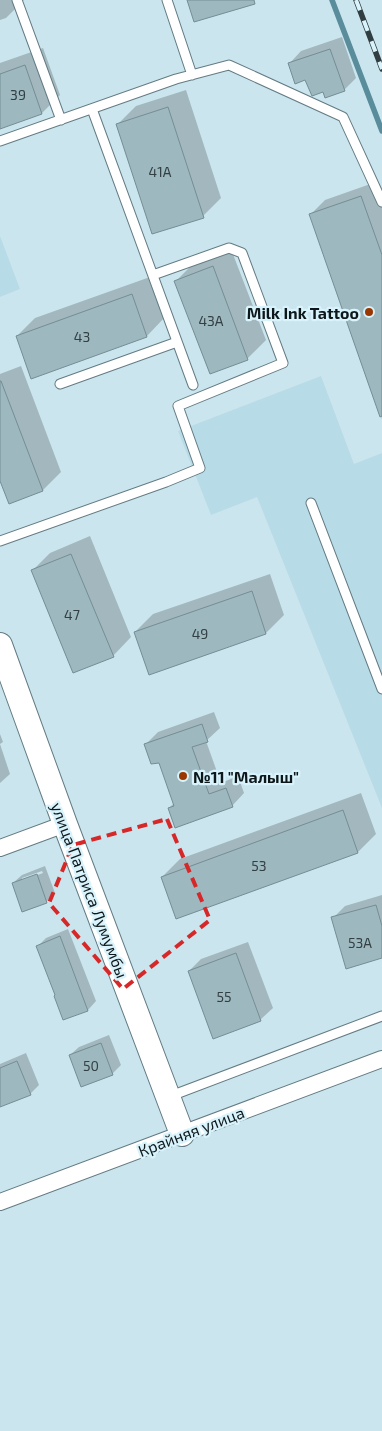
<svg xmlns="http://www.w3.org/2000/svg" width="382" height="1431" viewBox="0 0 382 1431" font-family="'Exo 2',sans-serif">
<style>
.built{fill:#b8dce7}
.shadow{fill:#0003;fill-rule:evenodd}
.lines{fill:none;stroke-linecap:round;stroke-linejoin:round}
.stream{stroke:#598d9c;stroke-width:5.5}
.building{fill:#9eb8c0;stroke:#758d95}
.lane-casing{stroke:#637b83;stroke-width:11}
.street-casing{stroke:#637b83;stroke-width:18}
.secondary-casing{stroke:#637b83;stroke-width:26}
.lane{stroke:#fff;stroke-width:9}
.street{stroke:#fff;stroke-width:16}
.secondary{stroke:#fff;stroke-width:24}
.rail-casing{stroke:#303d41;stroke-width:5.5}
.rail{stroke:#d8f3fb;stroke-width:4;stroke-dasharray:11;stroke-linecap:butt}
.marked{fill:none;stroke:#d62828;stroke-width:4;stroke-dasharray:10 6;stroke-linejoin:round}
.poi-dot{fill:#9a3600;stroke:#d8f3fb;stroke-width:2}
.labels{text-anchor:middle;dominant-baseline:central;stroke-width:4.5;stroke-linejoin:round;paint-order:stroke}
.number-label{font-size:14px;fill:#324044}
.poi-label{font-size:16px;font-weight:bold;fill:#0e181b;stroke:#d8f3fb;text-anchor:end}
.street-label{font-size:16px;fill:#0e181b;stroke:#d8f3fb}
</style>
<rect width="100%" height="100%" fill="#cbe5ee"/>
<path class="built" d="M 0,236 L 20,289 L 0,297 Z
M 321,376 L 354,464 L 382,453 L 382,808 L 257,497 L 211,515 L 178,431 Z"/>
<path class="shadow" d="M 0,0 L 24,0 L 6,18 L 0,20 Z
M 342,37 L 356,78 L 344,90 L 306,78 L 289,64 L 301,51 Z
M 43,48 L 60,95 L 42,113 L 0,127 L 0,63 Z
M 186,90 L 221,198 L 203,216 L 118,124 L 136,106 Z
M 376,182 L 382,198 L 382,419 L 310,215 L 325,200 Z
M 231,249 L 266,340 L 248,358 L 210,373 L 176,281 L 194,263 Z
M 150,277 L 165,317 L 147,336 L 32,377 L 17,336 L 35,318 Z
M 21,366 L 61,472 L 43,490 L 10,503 L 0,477 L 0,374 Z
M 90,536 L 131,637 L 113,656 L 32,571 L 50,553 Z
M 270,574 L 284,615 L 266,633 L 149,673 L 135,632 L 153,614 Z
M 214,712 L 220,728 L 206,741 L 221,783 L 238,776 L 244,793 L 232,806 L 169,808 L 174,803 L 160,761 L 146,744 L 158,732 Z
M 0,734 L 3,742 L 0,744 L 10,774 L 0,783 Z
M 361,793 L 376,834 L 358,852 L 177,918 L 162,877 L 180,859 Z
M 45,866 L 55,893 L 46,902 L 13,883 L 22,875 ZM 42,871 L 43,873 L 22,881 L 22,878 Z
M 382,895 L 382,957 L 333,918 L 345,906 Z
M 68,929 L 96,1001 L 88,1010 L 64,1018 L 57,995 L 37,947 L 46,938 Z
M 248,942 L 273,1008 L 260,1020 L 189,971 L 201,959 Z
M 109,1035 L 121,1065 L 112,1074 L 70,1055 L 79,1047 Z
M 26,1053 L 39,1085 L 30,1094 L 0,1106 L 0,1064 Z"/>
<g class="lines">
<path class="stream" d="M 332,0 L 382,131"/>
</g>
<path class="building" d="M 187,0 L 254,0 L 255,4 L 194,22 Z
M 330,49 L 345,91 L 325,98 L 323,92 L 312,96 L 305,80 L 295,84 L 288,63 Z
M 25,65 L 42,114 L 0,129 L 0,74 Z
M 168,107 L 204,218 L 152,234 L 116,124 Z
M 361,196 L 382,255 L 382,416 L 380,417 L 309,214 Z
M 213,266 L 248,360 L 210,374 L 174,281 Z
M 132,294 L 147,337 L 31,379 L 16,336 Z
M 0,381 L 1,381 L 43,491 L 9,504 L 0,481 Z
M 71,554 L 114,657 L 73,673 L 31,570 Z
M 252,591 L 266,634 L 149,675 L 134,632 Z
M 202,724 L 208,742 L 192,747 L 209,794 L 226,788 L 233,807 L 175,828 L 168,808 L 174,806 L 159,763 L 151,764 L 144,744 Z
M 343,810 L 358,853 L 176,919 L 161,877 Z
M 37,874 L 47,903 L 22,912 L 12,883 Z
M 376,905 L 382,926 L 382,958 L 346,969 L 331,917 Z
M 60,936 L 88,1011 L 63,1020 L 54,996 L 55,995 L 36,946 Z
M 236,953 L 261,1021 L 213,1039 L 188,971 Z
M 101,1043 L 113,1075 L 81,1087 L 69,1055 Z
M 17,1061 L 31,1095 L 0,1107 L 0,1068 Z"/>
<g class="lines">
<g class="lane-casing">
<path id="lane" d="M 17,0 L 61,120
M 167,0 L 192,75
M 92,109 L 193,385
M 0,141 L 176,79 L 229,65 L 343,117 L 382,202
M 60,384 L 177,342
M 311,503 L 382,689
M 0,541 L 166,482 L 200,468 L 178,406 L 283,363 L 242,253 L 229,248 L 153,275
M 168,1097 L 382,1016"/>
</g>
<g class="street-casing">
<path id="street" d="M 0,848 L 65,824
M 0,1202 L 382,1059"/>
</g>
<g class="secondary-casing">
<path id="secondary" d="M 0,645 L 65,824 L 182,1134"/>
</g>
<use href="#lane" class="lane"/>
<use href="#street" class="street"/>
<use href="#secondary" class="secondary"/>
<g class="rail-casing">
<path id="rail" d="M 356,0 L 382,69"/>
</g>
<use href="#rail" class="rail"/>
</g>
<path class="marked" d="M 167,819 L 210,920 L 123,989 L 49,903 L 73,845 Z"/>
<g class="poi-dot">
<circle cx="369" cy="312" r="5"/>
<circle cx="183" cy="776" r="5"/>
</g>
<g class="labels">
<g class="number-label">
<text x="18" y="94">39</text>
<text x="160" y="171">41А</text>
<text x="211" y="320">43А</text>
<text x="82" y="336">43</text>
<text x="72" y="614">47</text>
<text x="200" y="633">49</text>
<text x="259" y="865">53</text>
<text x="360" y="942">53А</text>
<text x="224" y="996">55</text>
<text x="91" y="1065">50</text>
</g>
<g class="poi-label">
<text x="359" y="312">Milk Ink Tattoo</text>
<text x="193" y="776" text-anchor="start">№11 "Малыш"</text>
</g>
<g class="street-label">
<text transform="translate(90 890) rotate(69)">улица Патриса Лумумбы</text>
<text transform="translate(191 1131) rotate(-21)">Крайняя улица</text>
</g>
</g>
</svg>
